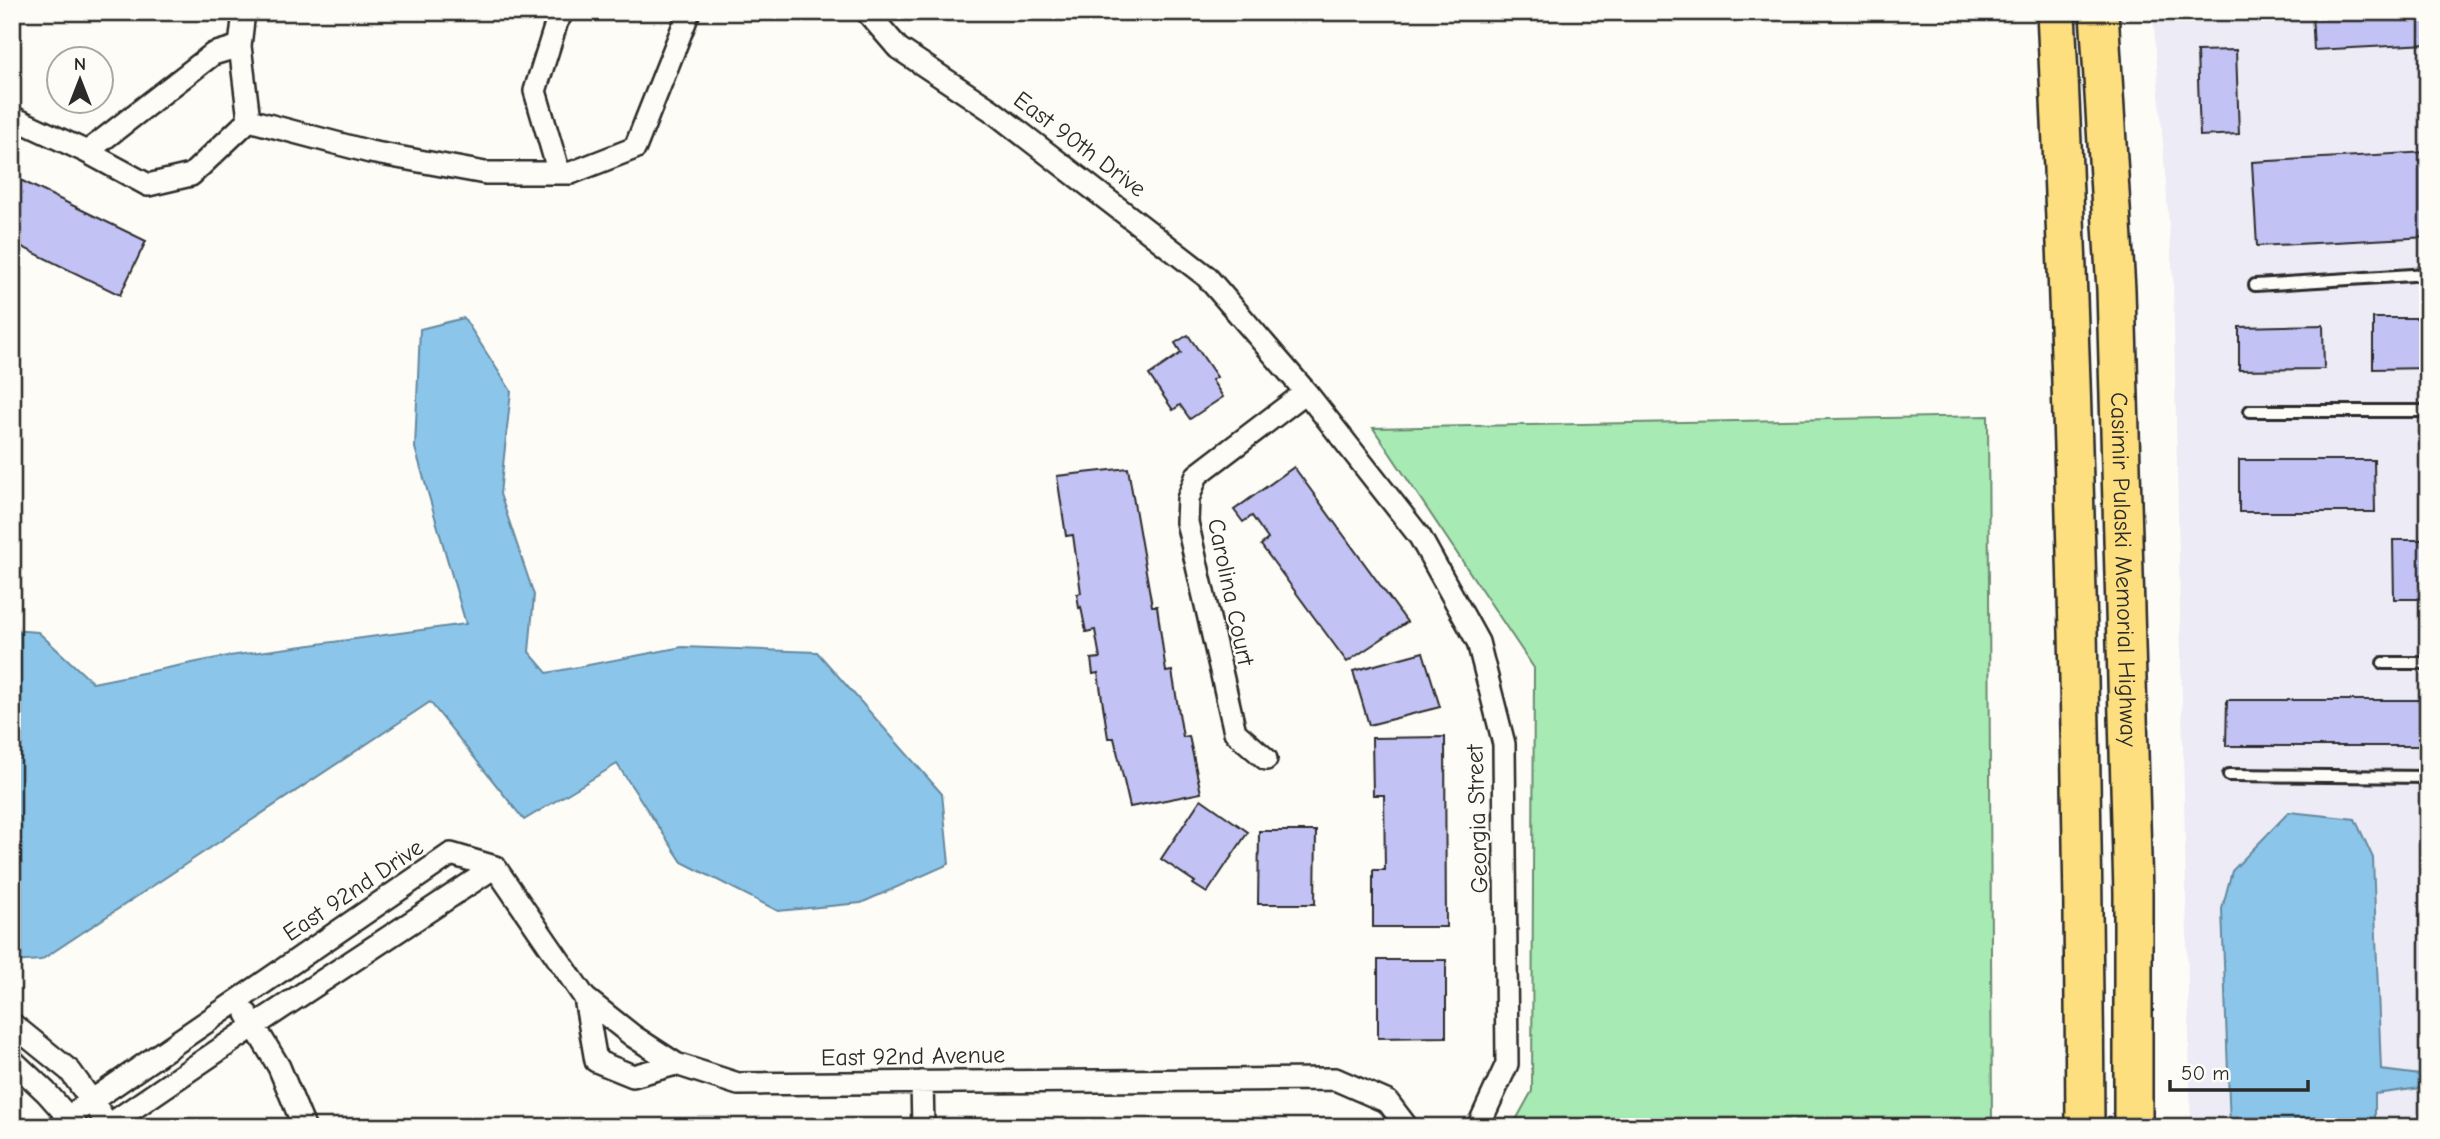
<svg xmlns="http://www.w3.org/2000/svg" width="2440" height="1139" viewBox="0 0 2440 1139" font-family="'Comic Neue',sans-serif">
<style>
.built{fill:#ecebf6}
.green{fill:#a8eab4;stroke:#6a8a70;stroke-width:2}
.water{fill:#8bc6ea;stroke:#65889e;stroke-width:2}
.building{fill:#c3c2f4;stroke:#2b2b2b;stroke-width:2}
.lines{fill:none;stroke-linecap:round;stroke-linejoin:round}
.lane-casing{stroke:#2b2b2b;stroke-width:16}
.street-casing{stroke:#2b2b2b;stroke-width:26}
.highway-casing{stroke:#2b2b2b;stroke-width:42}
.lane{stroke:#fdfcf7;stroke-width:10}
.street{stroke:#fdfcf7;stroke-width:21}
.highway{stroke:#fddf80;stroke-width:37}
.labels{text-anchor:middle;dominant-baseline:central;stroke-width:5;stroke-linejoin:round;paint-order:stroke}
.street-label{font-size:24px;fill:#2b2b2b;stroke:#fdfcf7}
</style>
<rect width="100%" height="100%" fill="#fdfcf7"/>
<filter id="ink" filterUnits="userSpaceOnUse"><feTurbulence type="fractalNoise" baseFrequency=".0143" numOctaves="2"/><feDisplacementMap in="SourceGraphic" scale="14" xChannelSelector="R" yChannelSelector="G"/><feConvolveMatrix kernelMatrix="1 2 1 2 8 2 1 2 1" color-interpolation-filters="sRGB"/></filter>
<g filter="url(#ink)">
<path class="built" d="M 2153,12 L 2428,12 L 2428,1127 L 2191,1127 L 2173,277 Z"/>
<path class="green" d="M 1988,416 L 1992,1127 L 1512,1127 L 1532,1091 L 1534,668 L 1373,428 Z"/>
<path class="water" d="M 464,318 L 511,391 L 500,494 L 534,595 L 529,652 L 547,673 L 682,647 L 817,652 L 942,794 L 949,864 L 861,903 L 778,911 L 682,862 L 617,764 L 524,820 L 430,702 L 41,960 L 12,962 L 12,630 L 38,632 L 93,683 L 222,657 L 466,624 L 415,448 L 420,329 Z
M 2289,812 L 2355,819 L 2373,858 L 2381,1070 L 2428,1076 L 2428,1087 L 2375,1094 L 2375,1127 L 2230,1127 L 2222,909 L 2232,871 Z"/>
<path class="building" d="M 2312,12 L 2428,12 L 2428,44 L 2314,50 Z
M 2236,50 L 2239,134 L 2200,136 L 2197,51 Z
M 2428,152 L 2428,237 L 2257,246 L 2252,162 Z
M 12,176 L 146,241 L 120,295 L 12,242 Z
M 2373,318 L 2428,318 L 2428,368 L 2373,369 Z
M 2323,325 L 2324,369 L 2239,370 L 2239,327 Z
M 1188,335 L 1217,377 L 1212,380 L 1223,397 L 1190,419 L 1180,405 L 1173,410 L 1149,375 L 1181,353 L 1175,343 Z
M 2239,460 L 2374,460 L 2375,512 L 2239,512 Z
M 1294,467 L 1407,622 L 1347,662 L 1261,545 L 1268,539 L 1252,516 L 1243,522 L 1234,510 Z
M 1128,468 L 1152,606 L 1157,606 L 1166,672 L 1172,671 L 1183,737 L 1189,736 L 1201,793 L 1130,807 L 1114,738 L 1108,738 L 1098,673 L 1093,674 L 1091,659 L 1100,658 L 1095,630 L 1086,632 L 1081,607 L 1079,608 L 1077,594 L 1081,593 L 1073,535 L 1066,536 L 1057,476 Z
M 2393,540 L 2428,540 L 2428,599 L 2394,599 Z
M 1423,652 L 1440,707 L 1369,725 L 1353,671 Z
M 2227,700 L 2428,700 L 2428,746 L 2226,746 Z
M 1445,737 L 1446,927 L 1373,927 L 1373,870 L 1385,870 L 1384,795 L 1373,795 L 1372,738 Z
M 1201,799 L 1248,832 L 1207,893 L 1193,884 L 1195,882 L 1161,859 Z
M 1259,831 L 1316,831 L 1315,904 L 1258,904 Z
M 1378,960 L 1446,960 L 1446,1037 L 1378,1038 Z"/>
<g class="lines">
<g class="lane-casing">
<path id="lane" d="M 2255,285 L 2428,274
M 2250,411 L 2428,411
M 2383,663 L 2428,663
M 2229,775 L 2428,777"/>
</g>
<g class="street-casing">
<path id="street" d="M 867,12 L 898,48 L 991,110 L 1206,276 L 1306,392 L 1420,537 L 1478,642 L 1504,744 L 1507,1064 L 1478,1127
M 240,46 L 213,54 L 87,152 L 148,185 L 191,175 L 249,120 L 240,46 L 244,12
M 12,117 L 87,152
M 249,120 L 370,152 L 485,173 L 571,173 L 635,148 L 689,12
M 559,173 L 535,91 L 557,21 L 563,12
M 1266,759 L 1235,732 L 1187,522 L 1188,499 L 1197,475 L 1306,392
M 495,867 L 585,998 L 633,1036 L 676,1064 L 738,1084 L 1335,1079 L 1388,1102 L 1407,1127
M 585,998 L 596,1061 L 633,1076 L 676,1064
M 247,1014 L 279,1067 L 304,1127
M 12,1024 L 70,1071 L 101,1114
M 12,1060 L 46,1092 L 77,1127
M 922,1082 L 923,1127
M 68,1117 L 451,854 L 495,867
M 106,1127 L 254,1026 L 495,867"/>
</g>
<g class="highway-casing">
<g id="highway">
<path d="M 2056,12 C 2074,384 2083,755 2085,1127"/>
<path id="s1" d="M 2099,12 L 2116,290 L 2133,893 L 2133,1127"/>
</g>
</g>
<use href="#lane" class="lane"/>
<use href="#street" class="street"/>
<use href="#highway" class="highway"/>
</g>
</g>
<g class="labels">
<g class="street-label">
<text transform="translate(1080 144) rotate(37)">East 90th Drive</text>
<text stroke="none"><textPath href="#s1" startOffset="558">Casimir Pulaski Memorial Highway</textPath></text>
<text transform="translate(1231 592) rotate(78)">Carolina Court</text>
<text transform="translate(1477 819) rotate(-92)">Georgia Street</text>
<text transform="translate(353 890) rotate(-34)">East 92nd Drive</text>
<text transform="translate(913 1056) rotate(-1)">East 92nd Avenue</text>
</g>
</g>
<rect width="2440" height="1139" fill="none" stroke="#fdfcf7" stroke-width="42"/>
<rect x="21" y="21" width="2398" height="1097" fill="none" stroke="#2b2b2b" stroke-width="2.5" filter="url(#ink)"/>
<g transform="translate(80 80)"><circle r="33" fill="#fdfcf7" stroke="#a9a8a5" stroke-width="2"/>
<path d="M0-5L12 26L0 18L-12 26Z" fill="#2b2b2b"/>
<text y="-10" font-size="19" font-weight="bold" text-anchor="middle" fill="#2b2b2b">N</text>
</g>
<path d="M2170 1080v10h138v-10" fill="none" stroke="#2b2b2b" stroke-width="3.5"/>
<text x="2181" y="1080" font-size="21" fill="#2b2b2b" stroke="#fdfcf7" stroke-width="5" paint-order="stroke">50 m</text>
</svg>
